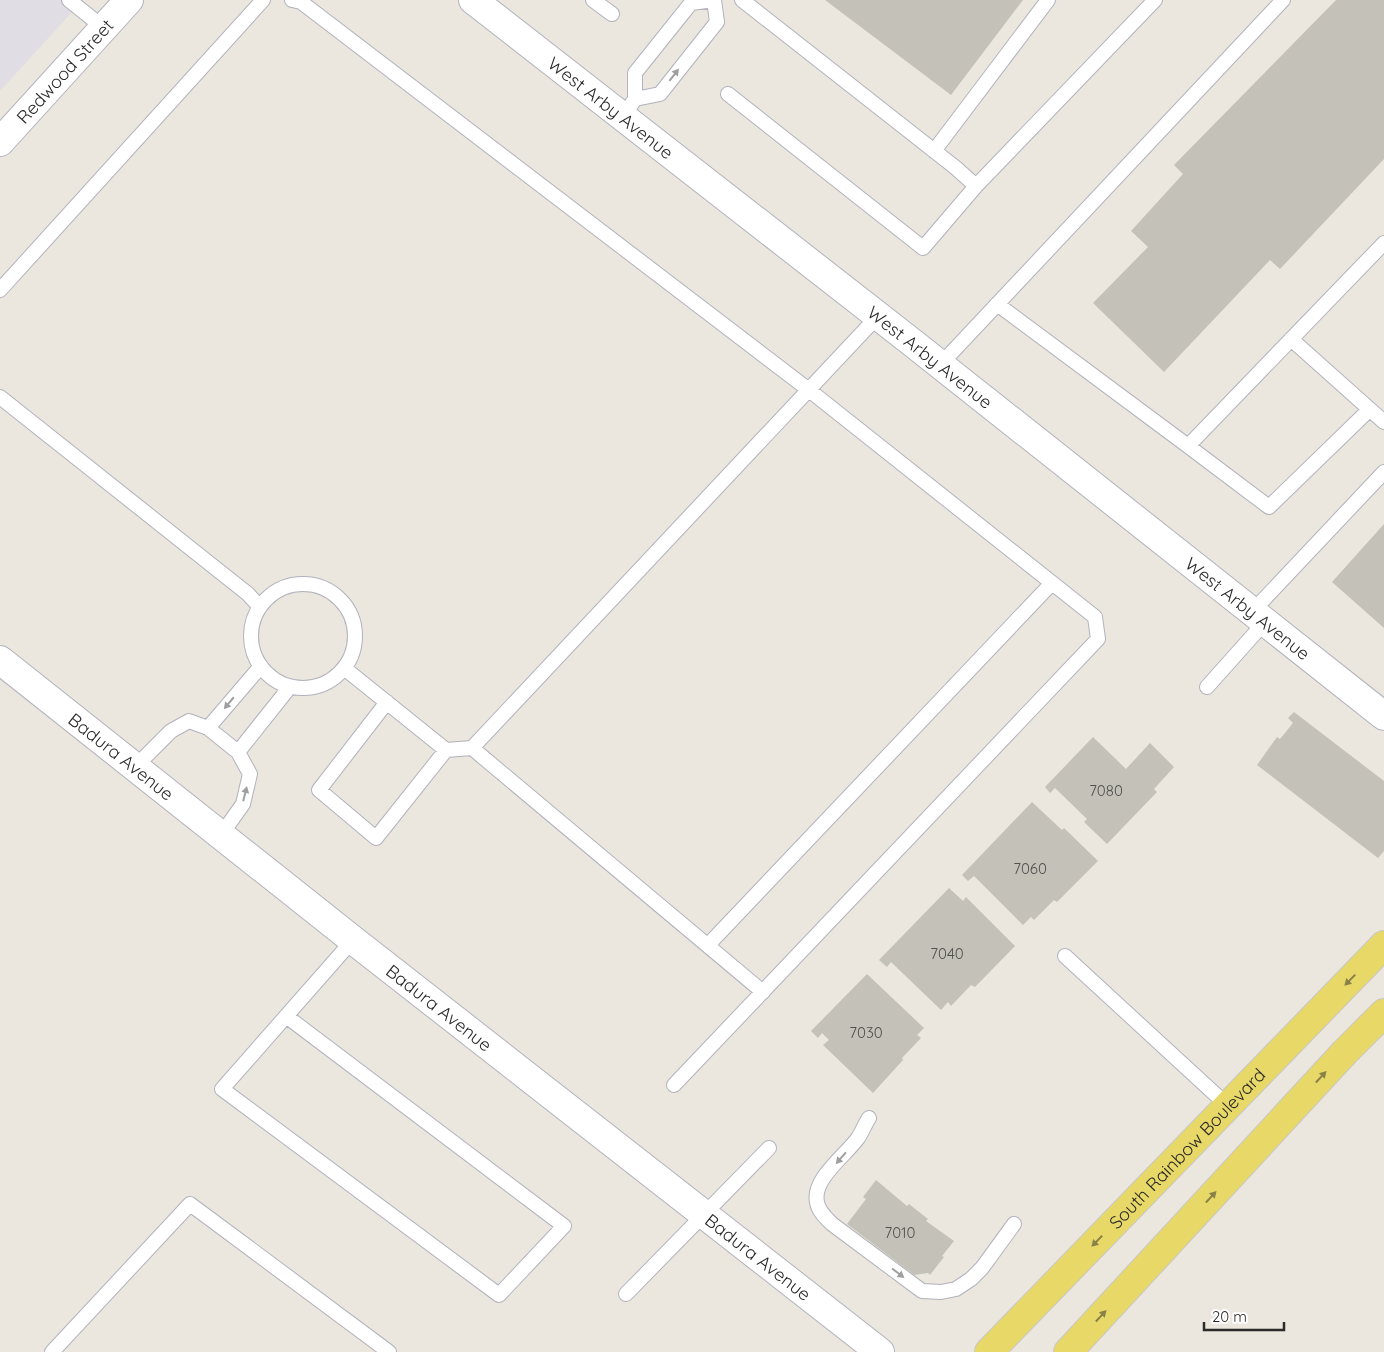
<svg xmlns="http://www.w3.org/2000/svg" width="1384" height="1352" viewBox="0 0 1384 1352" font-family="Quicksand,sans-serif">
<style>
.industrial{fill:#e0dee4}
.building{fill:#c4c1b9}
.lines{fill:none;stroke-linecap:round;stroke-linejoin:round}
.lane-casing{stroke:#b1b2bd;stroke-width:16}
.street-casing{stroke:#b1b2bd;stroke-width:30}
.secondary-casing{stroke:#b1b2bd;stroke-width:30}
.primary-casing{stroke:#c8c8c8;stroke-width:30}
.lane{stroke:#fff;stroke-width:14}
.street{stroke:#fff;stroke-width:28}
.secondary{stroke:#fff;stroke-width:28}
.primary{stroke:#e7d867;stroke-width:28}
.oneway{fill:#9f9f9f}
.oneway2{fill:#888148}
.labels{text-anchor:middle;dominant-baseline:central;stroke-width:4.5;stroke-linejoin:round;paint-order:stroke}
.number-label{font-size:15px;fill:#50504e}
.street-label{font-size:18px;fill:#2a2a2a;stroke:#fff}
</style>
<rect width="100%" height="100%" fill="#ebe7de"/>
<path class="industrial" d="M 0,0 L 83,0 L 0,91 Z"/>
<path class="building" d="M 825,0 L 1023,0 L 951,95 Z
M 1336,0 L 1384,0 L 1384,159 L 1280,269 L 1270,260 L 1164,372 L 1093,303 L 1148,247 L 1131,231 L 1183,174 L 1174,165 Z
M 1384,524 L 1384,628 L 1332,582 Z
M 1294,712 L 1384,781 L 1384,851 L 1378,858 L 1257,765 L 1277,737 L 1280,739 L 1293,723 L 1288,718 Z
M 1093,737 L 1126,769 L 1150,743 L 1174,767 L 1154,789 L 1157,792 L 1107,844 L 1084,822 L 1087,819 L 1055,788 L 1050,793 L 1045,787 Z
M 1032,802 L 1062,830 L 1064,828 L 1098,861 L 1057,902 L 1054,900 L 1034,920 L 1031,917 L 1023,925 L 974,876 L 968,881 L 962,875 Z
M 949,888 L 963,901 L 966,897 L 1015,946 L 975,987 L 971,985 L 951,1006 L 948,1002 L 941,1010 L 891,962 L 887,967 L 879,960 Z
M 867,974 L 924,1028 L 917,1035 L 921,1038 L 902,1058 L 903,1060 L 873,1093 L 823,1045 L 829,1040 L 822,1033 L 818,1038 L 811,1031 Z
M 876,1180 L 907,1206 L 909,1204 L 928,1219 L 926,1221 L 954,1241 L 942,1256 L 944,1257 L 930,1275 L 928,1273 L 914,1275 L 847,1224 L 866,1199 L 863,1197 Z"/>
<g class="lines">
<g class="lane-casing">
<path id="lane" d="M 69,0 L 104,28
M 292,0 L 301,2 L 809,390 L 1095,617 L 1098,639 L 674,1085
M 593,0 L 612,14
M 742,0 L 956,168 L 976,186 L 1155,0
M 728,94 L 923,248 L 976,186
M 635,99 L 660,94 L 717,22 L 714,0
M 623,117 L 635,99 L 635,73 L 691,3 L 714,0
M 934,151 L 1048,0
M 0,290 L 263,0
M 997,304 L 1188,446 L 1384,243
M 1291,339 L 1384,422
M 940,365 L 1283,0
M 0,397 L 248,594 L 260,607
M 1188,446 L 1269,507 L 1369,410
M251 636a52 52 0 1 1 104 0a52 52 0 1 1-104 0Z
M 1252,612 L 1384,472
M 344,668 L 446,750 L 472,748 L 878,316
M 1207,687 L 1265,622
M 387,702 L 319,790 L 376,838 L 446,750
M 208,728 L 238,752
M 472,748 L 763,992
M 135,767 L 171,731 L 189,721 L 208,728 L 261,666
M 221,835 L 243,804 L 250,774 L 238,752 L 289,688
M 708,945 L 1052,583
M 1065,956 L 1228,1106
M 286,1016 L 564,1226 L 499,1295 L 222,1089 L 353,940
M 869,1118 C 865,1124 862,1132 858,1138 C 845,1156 812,1179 817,1202 C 818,1211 826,1218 832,1224 L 922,1291 L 941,1292 L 956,1289 L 971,1279 L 982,1268 L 1014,1224
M 626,1294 L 769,1148
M 52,1352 L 190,1204 L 389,1352"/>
</g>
<g class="street-casing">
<g id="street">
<path id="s1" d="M 0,142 L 129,0"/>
</g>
</g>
<g class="secondary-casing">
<g id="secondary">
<path id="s2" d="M 473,0 L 909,340 L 1384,716"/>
<path id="s3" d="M 0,660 L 353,940 L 880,1352"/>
</g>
</g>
<g class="primary-casing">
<g id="primary">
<path id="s4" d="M 989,1352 L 1384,945"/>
<path d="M 1068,1352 L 1345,1052 L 1384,1013"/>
</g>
</g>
<use href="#lane" class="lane"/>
<use href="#street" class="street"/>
<use href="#secondary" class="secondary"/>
<use href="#primary" class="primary"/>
</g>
<defs><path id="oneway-solid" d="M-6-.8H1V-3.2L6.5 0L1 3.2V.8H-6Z" transform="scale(1.25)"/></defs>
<g class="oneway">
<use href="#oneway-solid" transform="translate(674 75) rotate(-52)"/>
<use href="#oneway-solid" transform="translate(229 703) rotate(130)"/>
<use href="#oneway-solid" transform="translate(245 794) rotate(-76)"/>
<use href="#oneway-solid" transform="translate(841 1158) rotate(131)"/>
<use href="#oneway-solid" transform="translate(898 1273) rotate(37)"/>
</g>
<g class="oneway2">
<use href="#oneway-solid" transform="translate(1350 980) rotate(134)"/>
<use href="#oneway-solid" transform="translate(1321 1077) rotate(-47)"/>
<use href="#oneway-solid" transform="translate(1211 1197) rotate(-47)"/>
<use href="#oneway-solid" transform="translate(1097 1241) rotate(134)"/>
<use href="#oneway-solid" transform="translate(1101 1316) rotate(-47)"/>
</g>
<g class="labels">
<g class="number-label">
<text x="1106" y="790">7080</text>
<text x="1030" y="868">7060</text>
<text x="947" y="953">7040</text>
<text x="866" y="1032">7030</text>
<text x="900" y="1232">7010</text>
</g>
<g class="street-label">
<text stroke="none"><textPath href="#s1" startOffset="96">Redwood Street</textPath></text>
<text stroke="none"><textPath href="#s2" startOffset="175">West Arby Avenue</textPath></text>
<text stroke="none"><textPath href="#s2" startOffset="580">West Arby Avenue</textPath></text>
<text stroke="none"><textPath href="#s2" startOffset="985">West Arby Avenue</textPath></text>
<text stroke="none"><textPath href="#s3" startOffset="155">Badura Avenue</textPath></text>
<text stroke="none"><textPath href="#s3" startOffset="560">Badura Avenue</textPath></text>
<text stroke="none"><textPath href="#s4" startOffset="284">South Rainbow Boulevard</textPath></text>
<text stroke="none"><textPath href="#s3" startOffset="965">Badura Avenue</textPath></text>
</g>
</g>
<path d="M1204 1322v8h80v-8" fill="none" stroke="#2a2a2a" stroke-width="2.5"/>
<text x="1212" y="1322" font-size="15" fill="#2a2a2a" stroke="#ffffff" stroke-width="4" paint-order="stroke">20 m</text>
</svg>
